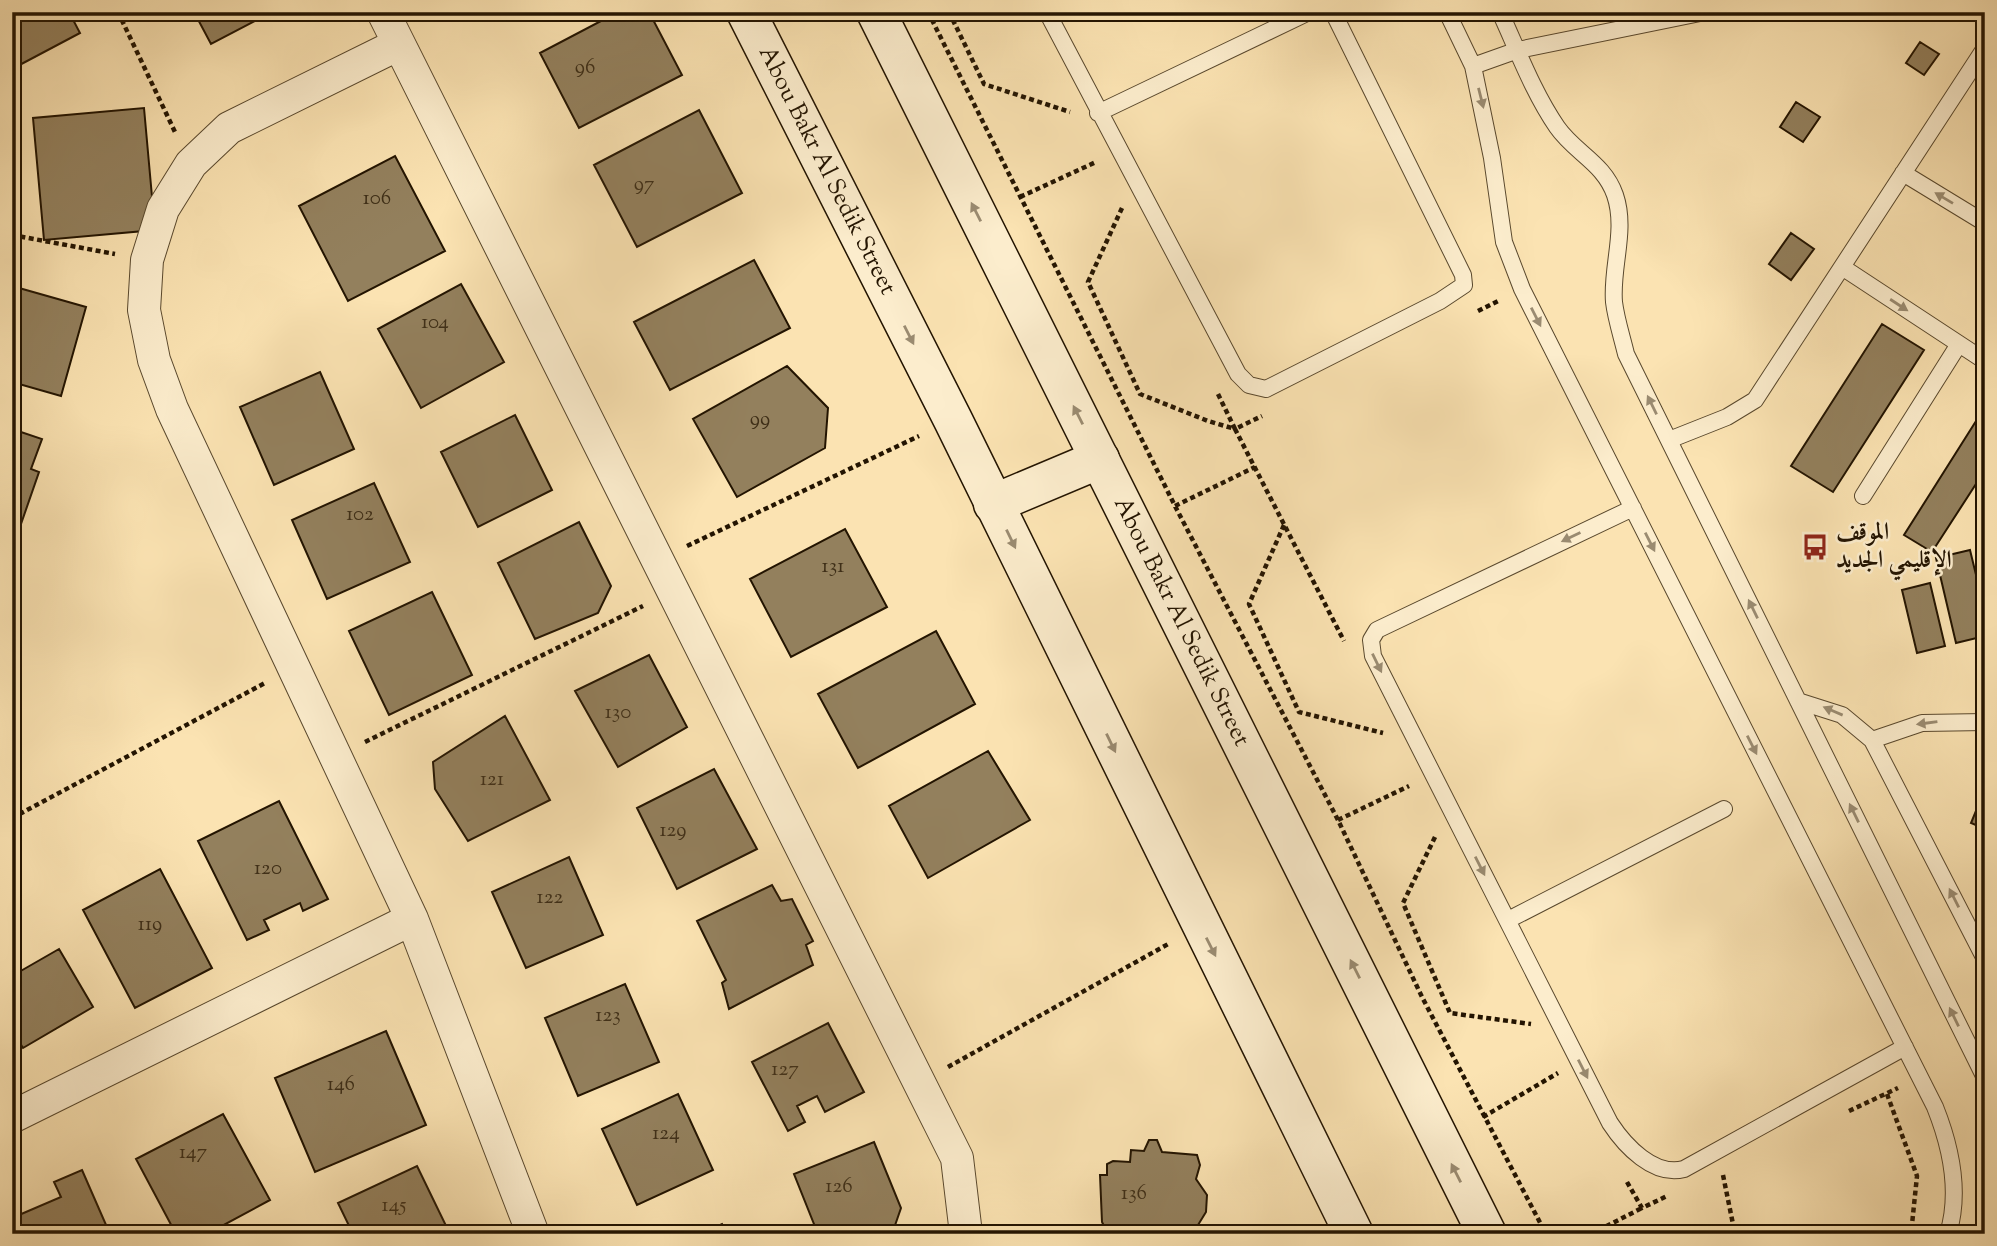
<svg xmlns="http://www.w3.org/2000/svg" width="1997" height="1246" viewBox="0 0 1997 1246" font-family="'Sorts Mill Goudy',Amiri,serif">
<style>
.building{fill:#93805d;stroke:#231401;stroke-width:2}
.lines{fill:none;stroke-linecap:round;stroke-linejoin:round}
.lane-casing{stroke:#59482d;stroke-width:18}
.street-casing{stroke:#59482d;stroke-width:34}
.secondary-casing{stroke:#231401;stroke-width:41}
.path{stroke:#231401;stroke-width:4.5;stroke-dasharray:5 3.5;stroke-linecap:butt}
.lane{stroke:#fcedcd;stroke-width:16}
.street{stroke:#fcedcd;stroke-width:32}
.secondary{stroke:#fcedcd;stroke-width:38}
.oneway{fill:#9a8b71}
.labels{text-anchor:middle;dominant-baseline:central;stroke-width:5;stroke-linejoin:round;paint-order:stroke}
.number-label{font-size:21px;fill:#3f2f18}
.street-label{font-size:24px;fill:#231401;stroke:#fcedcd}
.poi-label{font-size:24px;font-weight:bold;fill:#231401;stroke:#fcedcd;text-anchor:start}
</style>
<rect width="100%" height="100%" fill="#fbe3b2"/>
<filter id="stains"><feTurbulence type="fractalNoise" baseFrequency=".00286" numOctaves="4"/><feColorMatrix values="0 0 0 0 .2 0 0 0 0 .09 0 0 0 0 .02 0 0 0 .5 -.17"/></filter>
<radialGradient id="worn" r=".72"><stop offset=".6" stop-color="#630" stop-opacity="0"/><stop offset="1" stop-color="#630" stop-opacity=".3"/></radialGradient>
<path class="building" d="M 12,12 L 69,12 L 80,33 L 12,69 Z
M 194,12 L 272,12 L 211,44 Z
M 618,12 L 649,12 L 682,75 L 579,128 L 540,53 Z
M 1920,42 L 1939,54 L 1924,75 L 1906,63 Z
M 1796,102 L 1820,117 L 1803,142 L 1780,127 Z
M 144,108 L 155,230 L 44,240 L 33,118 Z
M 699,110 L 742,193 L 637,247 L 594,165 Z
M 395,156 L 445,251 L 348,301 L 299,206 Z
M 1791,233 L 1814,249 L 1791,280 L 1769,264 Z
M 754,260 L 790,328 L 670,390 L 634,322 Z
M 461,284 L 504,362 L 421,408 L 378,329 Z
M 12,286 L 86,307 L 61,396 L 12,382 Z
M 1882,324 L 1924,350 L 1833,492 L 1791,466 Z
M 787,366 L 828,408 L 825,448 L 737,497 L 693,419 Z
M 320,372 L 354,449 L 274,485 L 240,407 Z
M 1983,410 L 1985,470 L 1932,552 L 1904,535 Z
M 515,415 L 552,490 L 478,527 L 441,452 Z
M 12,429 L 42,439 L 31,469 L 39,472 L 21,524 L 12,521 Z
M 374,483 L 410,562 L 327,599 L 292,520 Z
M 579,522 L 611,586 L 598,613 L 535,639 L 498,563 Z
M 845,529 L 887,607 L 791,657 L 750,579 Z
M 1970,550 L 1985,612 L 1985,636 L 1956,643 L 1936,558 Z
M 1930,583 L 1945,646 L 1917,653 L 1902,590 Z
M 432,592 L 472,675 L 389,715 L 349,631 Z
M 936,631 L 975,704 L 858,768 L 818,694 Z
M 649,655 L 687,727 L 618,767 L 575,691 Z
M 505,716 L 550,800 L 468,841 L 435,789 L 433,762 Z
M 988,751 L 1030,820 L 928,878 L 889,806 Z
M 714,769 L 757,849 L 677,889 L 637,808 Z
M 279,801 L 328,899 L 303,911 L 300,903 L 264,920 L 269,930 L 247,940 L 198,841 Z
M 1980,801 L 1985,803 L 1985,829 L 1971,823 Z
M 569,857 L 603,935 L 526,968 L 492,892 Z
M 160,869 L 212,968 L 135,1008 L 83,910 Z
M 772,885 L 781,901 L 792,899 L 813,941 L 806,945 L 813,965 L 729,1009 L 722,983 L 726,980 L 697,921 Z
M 59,949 L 93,1007 L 23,1048 L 12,1030 L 12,976 Z
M 625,984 L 659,1062 L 578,1096 L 545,1018 Z
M 828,1023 L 864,1092 L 825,1112 L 817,1096 L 797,1106 L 805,1122 L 788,1131 L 752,1062 Z
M 386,1031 L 426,1125 L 315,1172 L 275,1078 Z
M 678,1094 L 713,1170 L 637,1205 L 602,1129 Z
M 223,1114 L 270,1200 L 207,1234 L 176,1234 L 136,1159 Z
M 1149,1140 L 1157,1140 L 1162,1152 L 1197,1155 L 1200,1165 L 1196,1179 L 1207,1195 L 1206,1212 L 1198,1225 L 1203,1234 L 1108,1234 L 1102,1222 L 1100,1175 L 1107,1175 L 1107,1164 L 1113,1161 L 1130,1162 L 1131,1150 L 1144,1151 Z
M 874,1142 L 901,1208 L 892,1234 L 818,1234 L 794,1174 Z
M 417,1166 L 450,1234 L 353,1234 L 338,1203 Z
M 82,1170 L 110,1234 L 12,1234 L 12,1218 L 61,1197 L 54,1182 Z
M 722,1224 L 727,1234 L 701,1234 Z"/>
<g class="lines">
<g class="lane-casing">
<path id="lane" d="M 1047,12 L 1238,374 L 1249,385 L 1266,389 L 1440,301 L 1464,285 L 1463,275 L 1333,12
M 1447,12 L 1473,66 L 1492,158 L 1504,242 L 1522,289 L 1935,1107 C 1951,1147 1961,1191 1948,1234
M 1500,12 C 1518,51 1533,92 1557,127 C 1575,153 1604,163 1615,195 C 1627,230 1611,267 1614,302 C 1616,319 1622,337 1626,354 L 1985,1078
M 1473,66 L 1518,50 L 1705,12
M 1098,113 L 1309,12
M 1903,173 L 1985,223
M 1842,267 L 1985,361
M 1669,440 L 1727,417 L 1755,400 L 1985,48
M 1863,496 L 1959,344
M 1633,508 L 1377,630 L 1371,640 L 1373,656 L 1610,1123 C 1625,1146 1654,1177 1684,1169 L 1905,1047
M 1798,701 L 1842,715 L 1872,740 L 1985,959
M 1872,740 L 1922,723 L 1985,722
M 1508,920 L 1724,809"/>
</g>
<g class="street-casing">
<path id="street" d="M 383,12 L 957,1158 L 966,1234
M 399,44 L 229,128 L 191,164 L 163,209 L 147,260 L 144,310 L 154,360 L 172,409 L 412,919 L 533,1234
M 12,1117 L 412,919"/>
</g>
<g class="secondary-casing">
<g id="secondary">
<path id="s1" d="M 746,12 L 953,420 L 1354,1234"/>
<path id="s2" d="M 876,12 L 1487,1234"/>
<path d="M 993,504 L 1100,459"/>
</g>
</g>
<path class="path" d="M 118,12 L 175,132
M 928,12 L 1175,506 L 1338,820 L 1422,997 L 1546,1234
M 949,12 L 984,84 L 1070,112
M 1020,197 L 1096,162
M 1122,208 L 1088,282 L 1140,394 L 1208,421 L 1235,429 L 1344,641
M 12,235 L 115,254
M 1478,311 L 1498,301
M 1218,394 L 1235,429 L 1262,416
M 1175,506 L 1255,467
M 1284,525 L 1249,604 L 1299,712 L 1383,733
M 687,546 L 919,436
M 365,742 L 643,606
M 12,818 L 265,683
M 1338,820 L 1409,786
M 1435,837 L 1403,903 L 1450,1013 L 1531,1024
M 948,1067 L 1170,943
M 1887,1094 L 1917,1176 L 1911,1234
M 1849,1111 L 1898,1088
M 1483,1117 L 1558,1073
M 1723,1175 L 1735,1234
M 1627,1182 L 1642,1208 L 1667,1196
M 1591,1234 L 1642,1208"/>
<use href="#lane" class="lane"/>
<use href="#street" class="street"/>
<use href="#secondary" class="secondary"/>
</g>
<defs><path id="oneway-solid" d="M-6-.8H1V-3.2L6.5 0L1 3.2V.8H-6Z" transform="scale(1.75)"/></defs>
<g class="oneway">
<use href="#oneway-solid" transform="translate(1481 98) rotate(76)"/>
<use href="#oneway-solid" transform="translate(1944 198) rotate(-149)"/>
<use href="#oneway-solid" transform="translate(976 212) rotate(-117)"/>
<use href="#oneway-solid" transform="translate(1899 305) rotate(33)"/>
<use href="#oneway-solid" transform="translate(1536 317) rotate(63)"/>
<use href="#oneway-solid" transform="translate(909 335) rotate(63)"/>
<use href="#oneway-solid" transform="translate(1652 405) rotate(-116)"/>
<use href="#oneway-solid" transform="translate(1078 415) rotate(-117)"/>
<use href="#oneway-solid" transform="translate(1571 537) rotate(154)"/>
<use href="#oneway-solid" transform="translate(1011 539) rotate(64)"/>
<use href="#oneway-solid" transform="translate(1650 542) rotate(63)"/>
<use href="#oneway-solid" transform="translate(1753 609) rotate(-116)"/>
<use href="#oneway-solid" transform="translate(1377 663) rotate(64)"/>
<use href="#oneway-solid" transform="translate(1833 711) rotate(-157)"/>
<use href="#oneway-solid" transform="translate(1927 723) rotate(172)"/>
<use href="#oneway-solid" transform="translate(1111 743) rotate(64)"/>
<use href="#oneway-solid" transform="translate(1752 745) rotate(63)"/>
<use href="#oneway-solid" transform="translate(1854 813) rotate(-116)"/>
<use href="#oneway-solid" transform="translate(1480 866) rotate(63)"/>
<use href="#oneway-solid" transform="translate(1954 898) rotate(-117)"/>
<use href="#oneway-solid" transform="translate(1211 947) rotate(63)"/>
<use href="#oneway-solid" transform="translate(1355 969) rotate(-117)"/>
<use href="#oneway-solid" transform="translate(1954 1017) rotate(-116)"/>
<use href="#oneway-solid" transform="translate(1583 1069) rotate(63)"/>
<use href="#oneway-solid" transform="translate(1456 1173) rotate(-117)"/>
</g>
<defs>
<g id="bus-bare" transform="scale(2.1)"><path d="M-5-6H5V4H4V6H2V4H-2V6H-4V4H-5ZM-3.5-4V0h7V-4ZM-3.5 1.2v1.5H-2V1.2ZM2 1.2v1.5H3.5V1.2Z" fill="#8f2418" stroke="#fcedcd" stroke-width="2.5" paint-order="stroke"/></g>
</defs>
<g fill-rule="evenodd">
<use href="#bus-bare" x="1815" y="547"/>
</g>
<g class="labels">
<g class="number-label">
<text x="585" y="68">96</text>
<text x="644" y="185">97</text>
<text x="377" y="199">106</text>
<text x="435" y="323">104</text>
<text x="760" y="420">99</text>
<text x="360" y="515">102</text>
<text x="833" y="567">131</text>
<text x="618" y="713">130</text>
<text x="492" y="780">121</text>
<text x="673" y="831">129</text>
<text x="268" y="869">120</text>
<text x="550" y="898">122</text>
<text x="150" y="925">119</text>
<text x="608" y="1016">123</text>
<text x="785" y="1070">127</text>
<text x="341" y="1085">146</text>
<text x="666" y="1134">124</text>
<text x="193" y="1153">147</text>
<text x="839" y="1187">126</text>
<text x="1134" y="1194">136</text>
<text x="394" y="1206">145</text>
</g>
<g class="street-label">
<text stroke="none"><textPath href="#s1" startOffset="178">Abou Bakr Al Sedik Street</textPath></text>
<text stroke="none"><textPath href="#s2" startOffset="682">Abou Bakr Al Sedik Street</textPath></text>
</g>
<g class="poi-label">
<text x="1836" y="533">الموقف<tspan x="1836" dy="28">الإقليمي الجديد</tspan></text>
</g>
</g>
<rect width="1997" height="1246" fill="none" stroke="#fbe3b2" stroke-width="42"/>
<rect x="14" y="14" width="1969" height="1218" fill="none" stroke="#231401" stroke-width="3.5"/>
<rect x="21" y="21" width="1955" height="1204" fill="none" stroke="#231401" stroke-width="2"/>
<rect width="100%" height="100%" filter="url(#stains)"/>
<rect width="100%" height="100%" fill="url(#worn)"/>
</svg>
